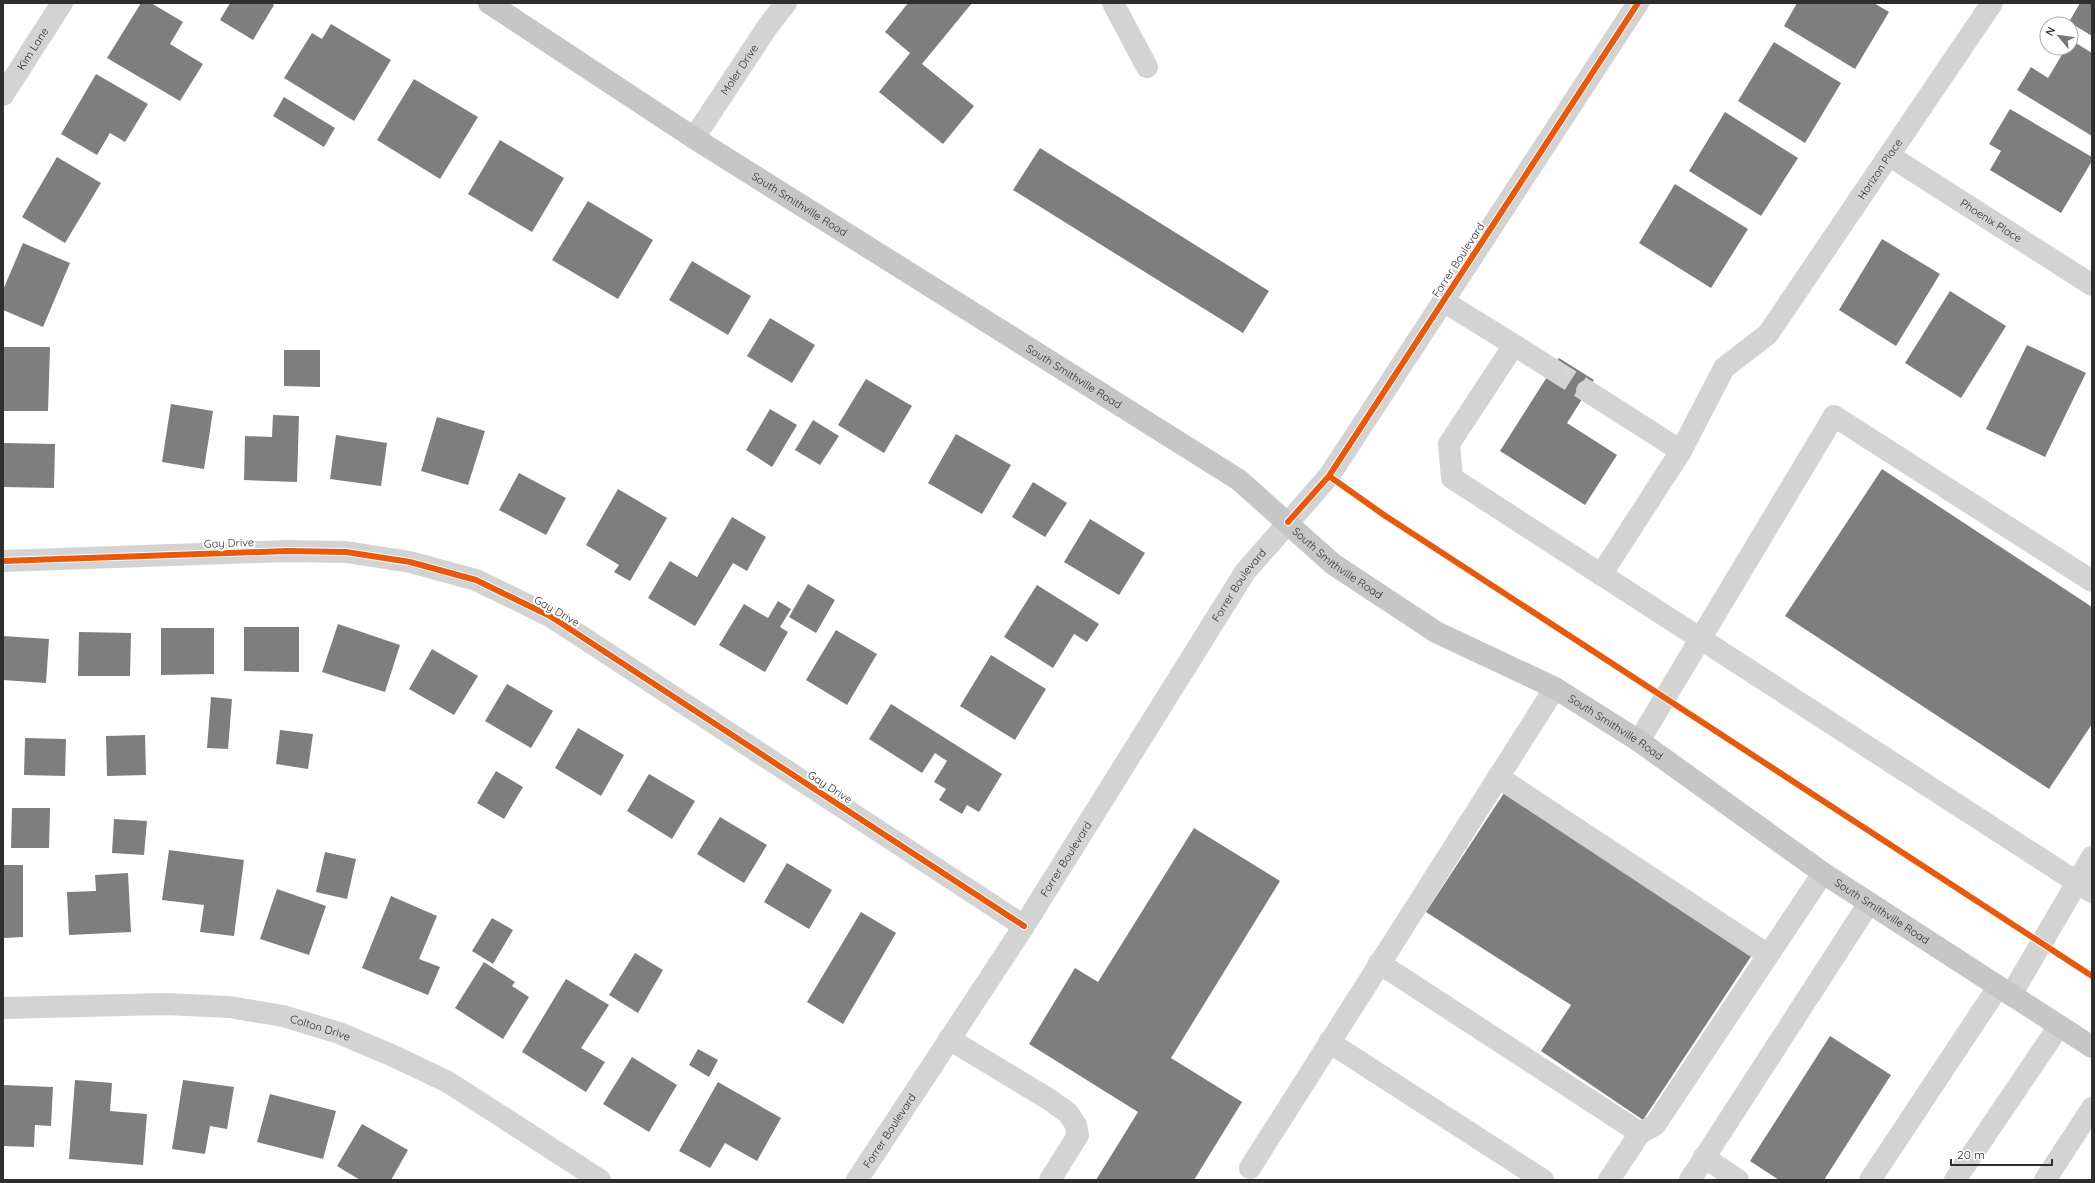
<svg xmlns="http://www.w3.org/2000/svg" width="2095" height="1183" viewBox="0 0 2095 1183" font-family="Quicksand,sans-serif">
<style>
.building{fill:#7e7e7e}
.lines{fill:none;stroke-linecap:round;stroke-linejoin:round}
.minor-tunnel{stroke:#d5d5d5;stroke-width:22;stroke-dasharray:22 11;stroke-linecap:butt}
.minor{stroke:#d3d3d3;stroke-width:22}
.major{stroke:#c6c6c6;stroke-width:22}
.cycleway-casing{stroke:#fff;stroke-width:8}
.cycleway{stroke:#e8590c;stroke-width:6}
.labels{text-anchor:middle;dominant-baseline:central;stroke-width:4;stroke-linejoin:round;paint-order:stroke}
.street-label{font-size:11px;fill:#2e2e2e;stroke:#fff}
</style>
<rect width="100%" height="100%" fill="#fff"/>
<path class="building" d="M 141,3 L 151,3 L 183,22 L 170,44 L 203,64 L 180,101 L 107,58 Z
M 230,3 L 271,3 L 274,5 L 253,40 L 220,20 Z
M 908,3 L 972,3 L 922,64 L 974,106 L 943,144 L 879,92 L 910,53 L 885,32 Z
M 1797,3 L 1874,3 L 1889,12 L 1855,69 L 1784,26 Z
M 2080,3 L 2092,3 L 2092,36 L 2069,22 Z
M 331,24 L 391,60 L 354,121 L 284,78 L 312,33 L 322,39 Z
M 2071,40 L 2092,53 L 2092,136 L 2017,90 L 2031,67 L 2048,78 L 2066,48 L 2071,48 Z
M 1774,42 L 1841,83 L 1805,143 L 1738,101 Z
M 96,74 L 148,104 L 125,142 L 110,133 L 97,155 L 61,134 Z
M 414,79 L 478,117 L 440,179 L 377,140 Z
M 284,97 L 335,128 L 324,147 L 273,116 Z
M 2010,109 L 2092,157 L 2092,161 L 2061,213 L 1990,170 L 2001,151 L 1989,144 Z
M 1725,112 L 1798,158 L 1761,216 L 1689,171 Z
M 500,140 L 564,178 L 532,232 L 468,194 Z
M 1040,148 L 1269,291 L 1243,333 L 1013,190 Z
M 57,157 L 101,183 L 65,243 L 22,217 Z
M 1675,184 L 1748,229 L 1711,288 L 1639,243 Z
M 588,201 L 653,240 L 618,299 L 552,260 Z
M 1882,239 L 1940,274 L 1896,346 L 1839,310 Z
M 23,243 L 70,263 L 43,327 L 3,310 L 3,290 Z
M 692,261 L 751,296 L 728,335 L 669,300 Z
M 1950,291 L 2006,326 L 1961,398 L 1905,363 Z
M 770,318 L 815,345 L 792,383 L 747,356 Z
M 2027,345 L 2086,373 L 2045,457 L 1986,429 Z
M 3,347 L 50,347 L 48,411 L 3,411 Z
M 284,350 L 320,350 L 320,387 L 284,386 Z
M 1559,358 L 1594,380 L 1567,423 L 1617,455 L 1585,505 L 1500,451 Z
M 866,379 L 912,406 L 884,453 L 838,425 Z
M 171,404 L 213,411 L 204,469 L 162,462 Z
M 770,409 L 797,425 L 772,467 L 746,450 Z
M 273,415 L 299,416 L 297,482 L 244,480 L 245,436 L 272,437 Z
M 437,417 L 485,431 L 468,485 L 421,471 Z
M 813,420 L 839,436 L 820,465 L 795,450 Z
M 956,434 L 1011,465 L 982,514 L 928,483 Z
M 336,435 L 387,443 L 381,486 L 330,479 Z
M 3,443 L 55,444 L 54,488 L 3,487 Z
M 1882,469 L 2092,607 L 2092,724 L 2049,789 L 1785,616 Z
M 519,473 L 566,498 L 546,535 L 499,510 Z
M 1033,482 L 1067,503 L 1045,537 L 1012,517 Z
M 618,489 L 667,518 L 630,581 L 614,572 L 619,565 L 586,545 Z
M 732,517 L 766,537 L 747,571 L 733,563 L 695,626 L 648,598 L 670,561 L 697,577 Z
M 1090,519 L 1145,553 L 1119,595 L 1064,562 Z
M 808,584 L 835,600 L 816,633 L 789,617 Z
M 1037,585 L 1099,624 L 1087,642 L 1074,634 L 1053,668 L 1004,637 Z
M 778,601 L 791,609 L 780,627 L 788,632 L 765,672 L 719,645 L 744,604 L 768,618 Z
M 338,624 L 400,645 L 385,692 L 322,672 Z
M 244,627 L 299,627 L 299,672 L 244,671 Z
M 161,628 L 214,628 L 214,674 L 161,675 Z
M 836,630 L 877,654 L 847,705 L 806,680 Z
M 79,632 L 131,633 L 130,676 L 78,676 Z
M 3,636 L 49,639 L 46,683 L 3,680 Z
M 432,649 L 478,676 L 454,715 L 409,689 Z
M 991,655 L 1046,689 L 1015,740 L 960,706 Z
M 507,684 L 553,711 L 531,748 L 485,721 Z
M 211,697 L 232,699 L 228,749 L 207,748 Z
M 891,704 L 1002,774 L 979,812 L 967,805 L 962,814 L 939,800 L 946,789 L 934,782 L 947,761 L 935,753 L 922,773 L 869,739 Z
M 578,728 L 624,755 L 601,796 L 555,768 Z
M 280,730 L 313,734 L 308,769 L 276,764 Z
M 145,735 L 146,775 L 107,776 L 106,736 Z
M 25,738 L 66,739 L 65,776 L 24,775 Z
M 496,771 L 523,787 L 504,819 L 477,803 Z
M 649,774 L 695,801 L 672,839 L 627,811 Z
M 1506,790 L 1754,952 L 1643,1120 L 1541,1051 L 1571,1005 L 1426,912 Z
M 12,808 L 50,808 L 49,848 L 11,848 Z
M 720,817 L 767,845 L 744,883 L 697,854 Z
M 114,819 L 147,821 L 144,855 L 112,853 Z
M 1194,828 L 1280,881 L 1171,1058 L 1242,1102 L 1194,1180 L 1096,1180 L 1138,1112 L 1029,1044 L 1075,968 L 1098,982 Z
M 169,850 L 244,860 L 234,936 L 200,932 L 204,905 L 162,900 Z
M 325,852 L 356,859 L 347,899 L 316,892 Z
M 787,863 L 832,890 L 809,929 L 764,902 Z
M 3,865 L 23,865 L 23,937 L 3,938 Z
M 128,873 L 131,932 L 69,935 L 67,892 L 96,891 L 95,875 Z
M 277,889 L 326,906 L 309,955 L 260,939 Z
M 391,896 L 437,916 L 419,959 L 440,967 L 428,995 L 362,968 Z
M 861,912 L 896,933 L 843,1024 L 807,1002 Z
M 492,918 L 513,930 L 493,964 L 472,951 Z
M 635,953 L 663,970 L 638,1013 L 609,995 Z
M 484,962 L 515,982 L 512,986 L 529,997 L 503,1039 L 455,1008 Z
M 566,979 L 609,1005 L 581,1048 L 605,1062 L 586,1092 L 522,1052 Z
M 1830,1036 L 1891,1075 L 1824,1180 L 1779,1180 L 1750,1161 Z
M 698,1049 L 718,1060 L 709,1077 L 689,1065 Z
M 632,1057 L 677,1085 L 649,1132 L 603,1104 Z
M 75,1080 L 112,1083 L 110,1111 L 147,1114 L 143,1165 L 69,1159 Z
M 183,1080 L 234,1087 L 227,1129 L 210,1126 L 205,1154 L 172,1149 Z
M 718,1082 L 781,1118 L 757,1161 L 725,1143 L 710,1168 L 679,1151 Z
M 3,1085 L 53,1087 L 51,1126 L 35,1125 L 34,1147 L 3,1146 Z
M 270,1094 L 336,1111 L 323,1159 L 257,1142 Z
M 362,1124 L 408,1150 L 391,1180 L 360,1180 L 337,1166 Z"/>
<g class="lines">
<path class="minor-tunnel" d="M 1552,369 L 1587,391"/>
<g class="minor">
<path d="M 1113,3 L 1147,67"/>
<path id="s1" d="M 3,95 L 62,3"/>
<path id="s2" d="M 694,138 L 768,26 L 786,3"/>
<path id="s3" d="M 1890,156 L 2092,285"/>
<path d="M 1443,301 L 1514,345 L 1449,444 L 1452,478 L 2092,892"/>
<path d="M 1514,345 L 1552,369"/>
<path d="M 1587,391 L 1681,451"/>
<path d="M 3,561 L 287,551 L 346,552 L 410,562 L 476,580 L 550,616 L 1024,926"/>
<path id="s4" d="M 1601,575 L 1681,451 L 1724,368 L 1768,334 L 1992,3"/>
<path d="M 1639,741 L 1834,416 L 2092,581"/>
<path d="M 1498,777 L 1768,955"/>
<path d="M 1379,963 L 1640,1133 L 1609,1180"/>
<path d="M 2011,995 L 2092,857"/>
<path id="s5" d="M 3,1008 L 165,1004 L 229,1007 L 283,1016 L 339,1033 L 389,1054 L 448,1082 L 600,1180"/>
<path d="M 949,1039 L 1050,1100 L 1068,1113 L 1076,1125 L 1078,1135 L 1050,1180"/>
<path d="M 1329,1042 L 1543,1180"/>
<path d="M 1640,1133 L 1655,1125 L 1823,873"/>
<path d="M 1704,1157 L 1738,1180"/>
<path d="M 1250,1168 L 1555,688"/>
<path id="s6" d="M 857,1180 L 1024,926 L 1245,572 L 1329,476 L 1638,3"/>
<path d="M 1690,1180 L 1869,903"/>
<path d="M 1870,1180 L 1998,987"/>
<path d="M 1955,1180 L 2059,1026"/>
<path d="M 2045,1180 L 2092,1108"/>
</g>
<path class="major" id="s7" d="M 489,3 L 694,138 L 1239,480 L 1333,564 L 1436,632 L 1555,688 L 1639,741 L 1823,873 L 2092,1047"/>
<g class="cycleway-casing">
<path id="cycleway" d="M 1329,476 L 1384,515 L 2092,976
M 1288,522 L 1329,476 L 1638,3
M 3,561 L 287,551 L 346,552 L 410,562 L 476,580 L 550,616 L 1024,926"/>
</g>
<use href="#cycleway" class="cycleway"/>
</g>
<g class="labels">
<g class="street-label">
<text stroke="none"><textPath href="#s1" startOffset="55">Kim Lane</textPath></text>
<text stroke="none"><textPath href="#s2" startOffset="82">Moler Drive</textPath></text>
<text stroke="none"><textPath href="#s4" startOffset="496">Horizon Place</textPath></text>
<text stroke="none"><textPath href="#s7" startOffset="370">South Smithville Road</textPath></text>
<text stroke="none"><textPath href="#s3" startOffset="120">Phoenix Place</textPath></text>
<text transform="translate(1458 260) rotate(-57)">Forrer Boulevard</text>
<text stroke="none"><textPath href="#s7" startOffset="694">South Smithville Road</textPath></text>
<text transform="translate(229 543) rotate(-2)">Gay Drive</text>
<text stroke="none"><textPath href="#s7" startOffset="1018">South Smithville Road</textPath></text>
<text stroke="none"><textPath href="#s6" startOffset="707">Forrer Boulevard</textPath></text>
<text transform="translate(557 611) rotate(30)">Gay Drive</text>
<text stroke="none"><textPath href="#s7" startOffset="1342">South Smithville Road</textPath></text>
<text transform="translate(830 787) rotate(33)">Gay Drive</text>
<text stroke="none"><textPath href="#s6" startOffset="383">Forrer Boulevard</textPath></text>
<text stroke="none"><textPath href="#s7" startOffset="1666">South Smithville Road</textPath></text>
<text stroke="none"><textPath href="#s5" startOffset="320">Colton Drive</textPath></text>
<text stroke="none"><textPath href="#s6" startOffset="59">Forrer Boulevard</textPath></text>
</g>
</g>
<rect width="2095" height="1183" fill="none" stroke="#2e2e2e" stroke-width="8"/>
<g transform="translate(2059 36) rotate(299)"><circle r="19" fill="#ffffff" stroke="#ababab"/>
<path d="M0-3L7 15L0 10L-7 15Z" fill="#777777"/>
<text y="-6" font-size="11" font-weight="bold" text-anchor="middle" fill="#2e2e2e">N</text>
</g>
<path d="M1951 1159v6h101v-6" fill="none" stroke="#2e2e2e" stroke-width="2"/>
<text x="1957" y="1159" font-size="12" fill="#2e2e2e" stroke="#ffffff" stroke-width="3" paint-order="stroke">20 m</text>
</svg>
